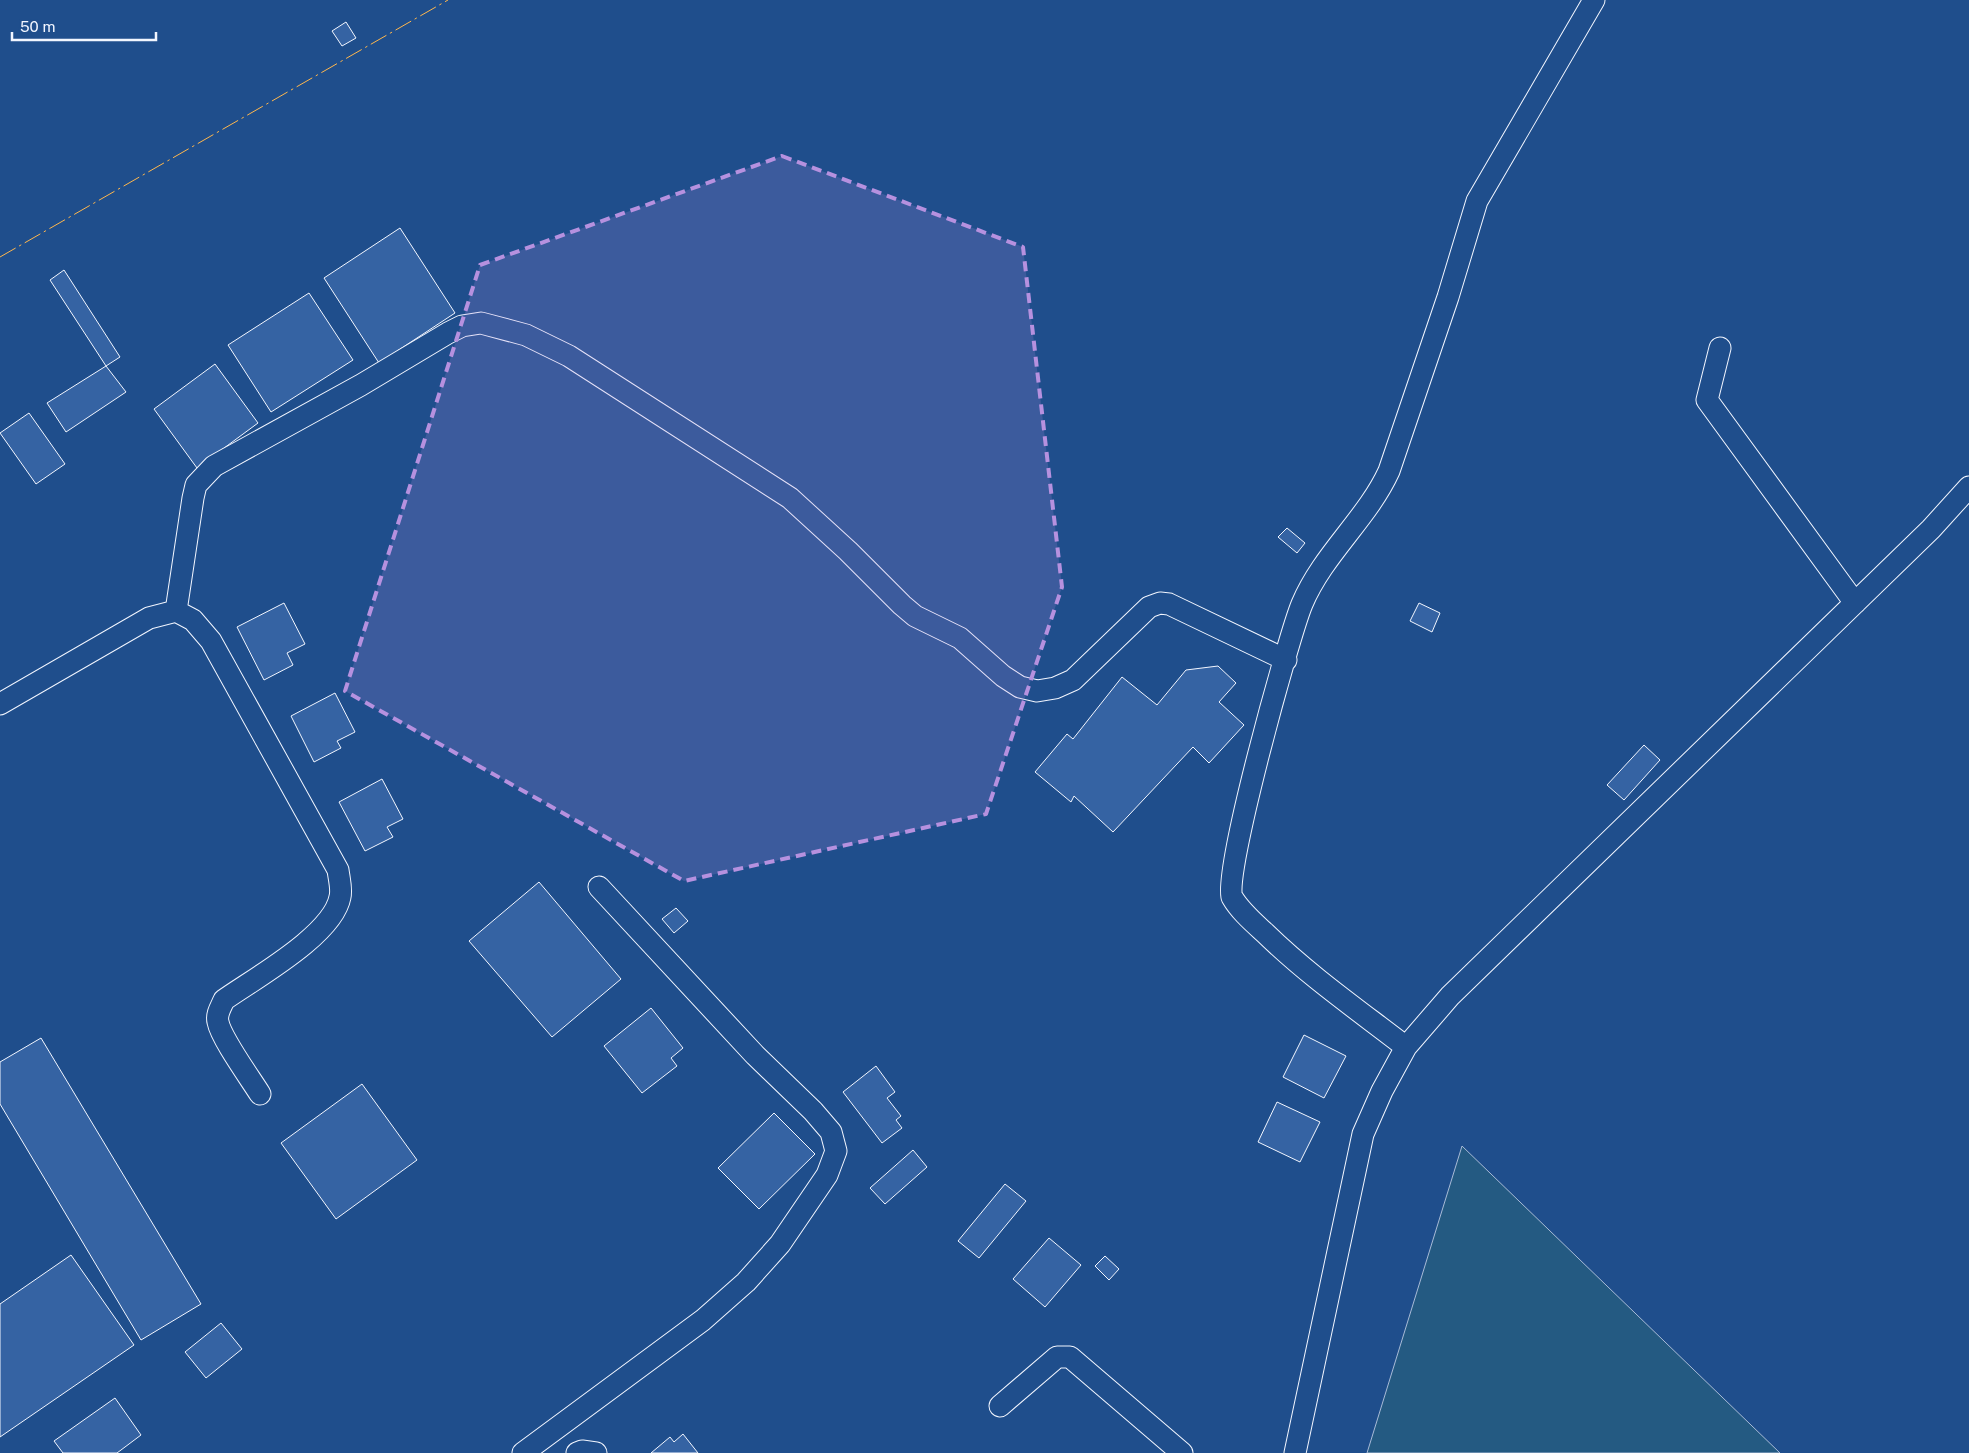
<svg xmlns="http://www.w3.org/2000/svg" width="1969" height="1453" viewBox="0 0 1969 1453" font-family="'Public Sans',sans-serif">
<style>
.green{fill:#245a82;stroke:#a8bbd7}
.building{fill:#3563a3;stroke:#f2f6ff}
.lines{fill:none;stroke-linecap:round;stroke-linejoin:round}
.minor-casing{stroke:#f2f6ff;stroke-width:23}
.minor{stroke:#1f4e8c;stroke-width:21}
.power{stroke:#ffb74d;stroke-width:1;stroke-dasharray:18 4 2.5 4;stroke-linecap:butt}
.marked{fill:#b691df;fill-opacity:0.2;stroke:#b691df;stroke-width:4;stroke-dasharray:10 6;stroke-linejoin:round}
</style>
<rect width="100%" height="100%" fill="#1f4e8c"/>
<path class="green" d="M 1462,1146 L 1780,1453 L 1367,1453 Z"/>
<path class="building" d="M 346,22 L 356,38 L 342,46 L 332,31 Z
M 400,228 L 455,313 L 379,363 L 324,278 Z
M 64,270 L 120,357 L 106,366 L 50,280 Z
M 309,293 L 353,360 L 271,412 L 228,345 Z
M 215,364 L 258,423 L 197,468 L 154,409 Z
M 106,366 L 126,392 L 66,432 L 47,403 Z
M 29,413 L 65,464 L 36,484 L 0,433 Z
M 1287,528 L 1305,543 L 1297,553 L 1278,537 Z
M 284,603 L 305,644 L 287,653 L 293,665 L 264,680 L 237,627 Z
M 1419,603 L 1440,613 L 1432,632 L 1410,621 Z
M 1218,666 L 1236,683 L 1219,702 L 1244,725 L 1209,763 L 1193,747 L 1113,832 L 1074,796 L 1071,802 L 1035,772 L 1067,734 L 1073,739 L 1122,677 L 1157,705 L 1186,670 Z
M 335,693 L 355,732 L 337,741 L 341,748 L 314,762 L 291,716 Z
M 1644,745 L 1660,760 L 1624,800 L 1607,785 Z
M 382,779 L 403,819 L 387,827 L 393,837 L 365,851 L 339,802 Z
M 539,882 L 621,979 L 552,1037 L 469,941 Z
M 676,908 L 688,921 L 674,933 L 662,919 Z
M 651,1008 L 683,1048 L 671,1058 L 677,1066 L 642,1093 L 604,1046 Z
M 1304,1035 L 1346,1056 L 1324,1098 L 1283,1077 Z
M 41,1038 L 201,1304 L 141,1340 L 0,1104 L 0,1062 Z
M 876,1066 L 895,1092 L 887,1098 L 901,1116 L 896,1120 L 902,1128 L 882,1143 L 843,1092 Z
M 362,1084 L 417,1160 L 336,1219 L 281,1143 Z
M 1277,1102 L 1320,1122 L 1300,1162 L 1258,1142 Z
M 774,1113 L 815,1154 L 759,1209 L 718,1168 Z
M 913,1150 L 927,1167 L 885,1204 L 870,1188 Z
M 1005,1184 L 1026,1201 L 979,1258 L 958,1241 Z
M 1049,1238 L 1081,1265 L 1045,1307 L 1013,1279 Z
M 71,1255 L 134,1345 L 0,1437 L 0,1304 Z
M 1105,1256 L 1119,1269 L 1109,1280 L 1095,1266 Z
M 221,1323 L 242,1349 L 206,1378 L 185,1352 Z
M 115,1398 L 141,1435 L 117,1453 L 63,1453 L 54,1441 Z
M 683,1434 L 698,1453 L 651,1453 L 670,1437 L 674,1442 Z"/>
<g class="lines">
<g class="minor-casing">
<path id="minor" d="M 1720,348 L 1707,400 L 1855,603
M 176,611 L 193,498 L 196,485 L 214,466 L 361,385 L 448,333 L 462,326 L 481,323 L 526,335 L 569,356 L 790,498 L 848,551 L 902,605 L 915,616 L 960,638 L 1003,676 L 1020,687 L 1037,691 L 1055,688 L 1073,680 L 1149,607 L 1160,603 L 1169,604 L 1286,660
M 0,704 L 149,618 L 176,611 L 193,620 L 211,641 L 338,870 C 339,878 342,889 340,897 C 333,935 255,978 224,1000 C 221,1007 216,1014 218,1022 C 221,1038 250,1078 260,1094
M 1406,1047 C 1358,1010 1308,975 1265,933 C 1253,922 1240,911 1232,897 C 1222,878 1289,635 1302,604 C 1323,554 1367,519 1389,471 L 1448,297 L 1477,201 L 1594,0
M 1000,1406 L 1057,1357 L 1070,1357 L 1182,1453
M 523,1453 L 703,1320 L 746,1282 L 780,1244 L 827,1175 L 836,1151 L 831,1132 L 813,1111 L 755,1055 L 599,887
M 577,1453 L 582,1451 L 596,1453
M 1295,1453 L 1363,1134 L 1382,1091 L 1406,1047 L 1450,996 L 1931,529 L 1969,487"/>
</g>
<use href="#minor" class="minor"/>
<path class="power" d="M 0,257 L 448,0"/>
</g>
<path class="marked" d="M 782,156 L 1023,247 L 1062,587 L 986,814 L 684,881 L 345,691 L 480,265 Z"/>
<path d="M12 32v8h144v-8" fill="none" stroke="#f2f6ff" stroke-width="2.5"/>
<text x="20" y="32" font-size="15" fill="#f2f6ff" stroke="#1f4e8c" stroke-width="4" paint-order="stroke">50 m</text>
</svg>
